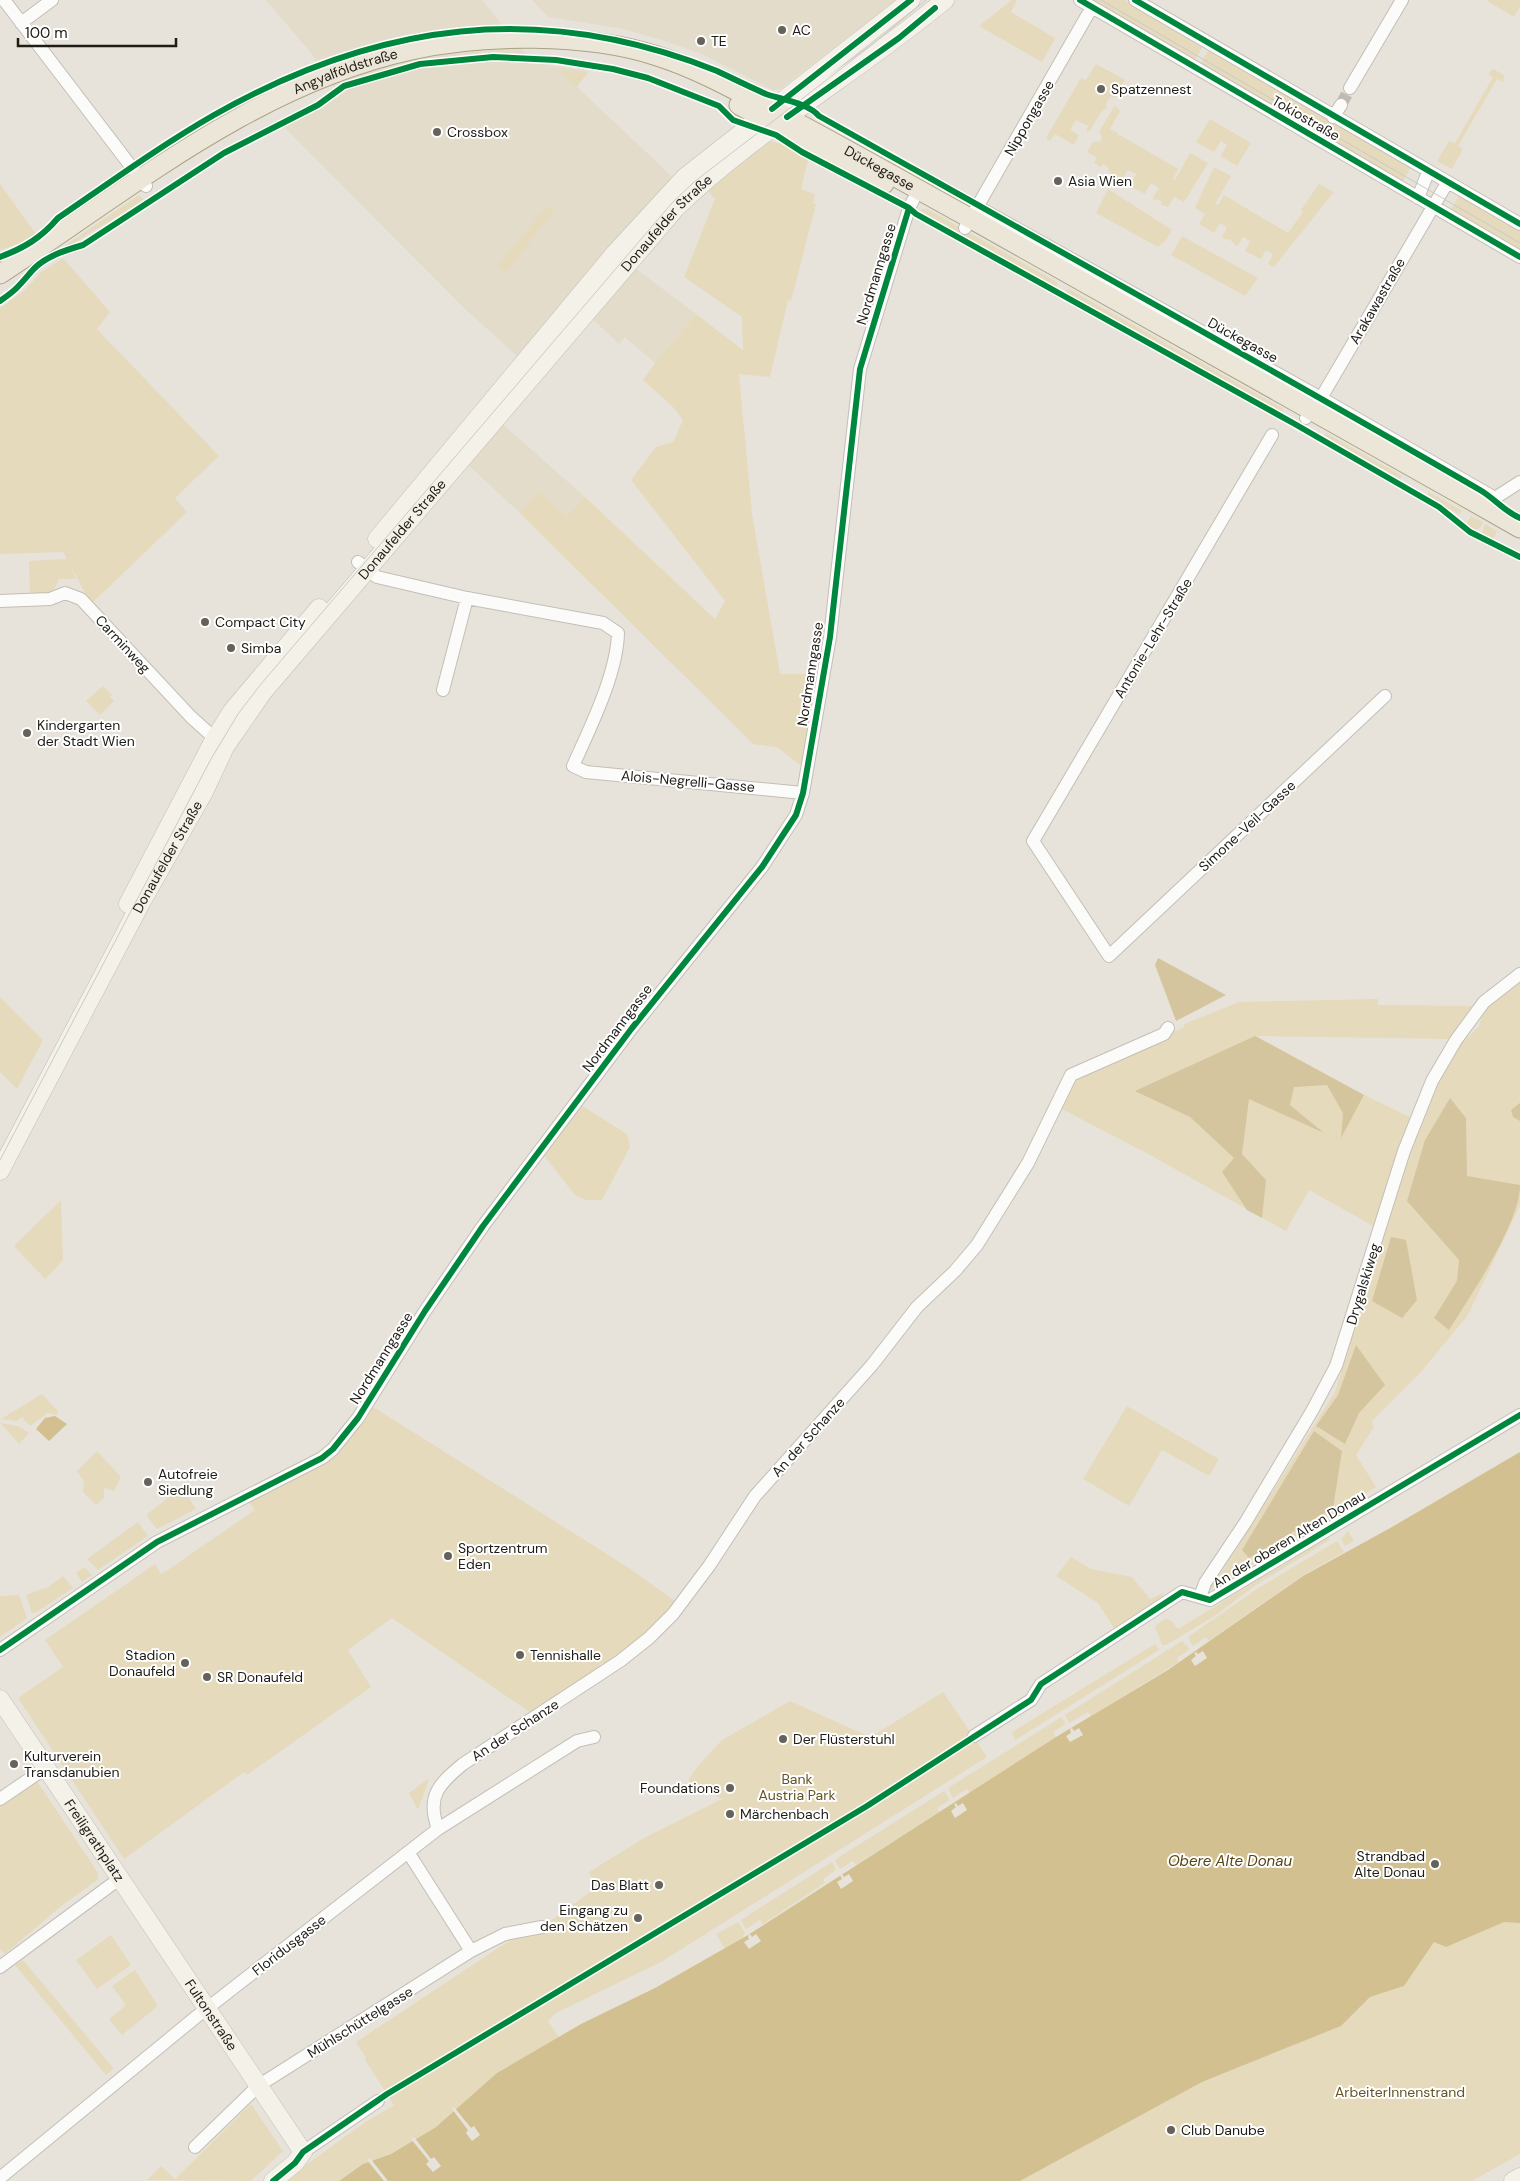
<svg xmlns="http://www.w3.org/2000/svg" width="1520" height="2181" viewBox="0 0 1520 2181" font-family="'DM Sans',sans-serif">
<style>
.built{fill:#e3dcca}
.green{fill:#e6dabd}
.forest{fill:#d5c59e}
.water{fill:#d2c090}
.pier{fill:#e7e3da}
.lines{fill:none;stroke-linecap:round;stroke-linejoin:round}
.street-tunnel{stroke:#bfbbb3;stroke-width:12;stroke-dasharray:12 6;stroke-linecap:butt}
.street-casing{stroke:#c2bfb7;stroke-width:14}
.secondary-casing{stroke:#c2bfb7;stroke-width:19}
.primary-casing{stroke:#aba285;stroke-width:21}
.street{stroke:#fbfbf9;stroke-width:12}
.secondary{stroke:#f3f1e8;stroke-width:18}
.primary{stroke:#ebe6d7;stroke-width:19}
.tram{stroke:#cbcac7;stroke-width:1}
.cycleway-casing{stroke:#fff;stroke-width:9}
.cycleway{stroke:#00873e;stroke-width:6}
.poi-dot{fill:#64625a;stroke:#fff;stroke-width:2}
.labels{text-anchor:middle;dominant-baseline:central;stroke-width:4;stroke-linejoin:round;paint-order:stroke}
.poi-label{font-size:14px;fill:#1e1c15;stroke:#fff;text-anchor:start}
.street-label{font-size:14px;fill:#1e1c15;stroke:#fff}
.park-label{font-size:14px;fill:#655322;stroke:#fff}
.water-label{font-size:15px;font-style:italic;fill:#564411;stroke:#fff}
</style>
<rect width="100%" height="100%" fill="#e7e3da"/>
<path class="built" d="M 266,0 L 482,0 L 533,63 L 588,71 L 577,87 L 679,183 L 622,258 L 696,314 L 655,363 L 625,337 L 619,344 L 589,316 L 537,374 L 463,307 L 283,126 L 340,96 L 311,53 Z
M 532,0 L 896,0 L 780,89 L 773,90 L 702,54 L 665,41 L 623,29 L 548,17 Z
M 499,421 L 585,497 L 566,516 L 539,491 L 520,513 L 465,462 Z"/>
<path class="green" d="M 1012,0 L 1017,0 L 1011,12 L 1055,38 L 1042,62 L 979,26 Z
M 1088,0 L 1125,0 L 1203,46 L 1194,62 Z
M 1486,0 L 1520,0 L 1520,6 L 1514,17 Z
M 515,28 L 515,34 L 341,62 L 338,59 C 397,40 453,29 515,28 Z
M 1209,49 L 1411,167 L 1402,183 L 1200,65 Z
M 1096,64 L 1125,80 L 1114,98 L 1111,96 L 1106,104 L 1107,108 L 1101,112 L 1089,132 L 1086,130 L 1088,126 L 1076,120 L 1070,130 L 1079,135 L 1074,145 L 1055,134 L 1050,141 L 1046,138 L 1081,78 L 1086,80 Z
M 556,69 L 588,73 L 576,87 Z
M 1493,69 L 1504,75 L 1503,82 L 1497,79 L 1458,146 L 1463,149 L 1452,169 L 1437,161 L 1449,141 L 1455,143 L 1493,77 L 1488,74 Z
M 311,70 L 316,73 L 165,152 L 166,149 L 245,101 Z
M 1115,105 L 1120,111 L 1110,129 L 1118,133 L 1117,136 L 1120,135 L 1178,169 L 1173,179 L 1175,180 L 1190,153 L 1208,163 L 1184,202 L 1174,197 L 1168,207 L 1161,204 L 1162,201 L 1152,199 L 1159,188 L 1151,183 L 1145,194 L 1129,186 L 1136,174 L 1128,170 L 1121,181 L 1110,175 L 1111,173 L 1107,171 L 1109,168 L 1103,164 L 1101,167 L 1094,163 L 1097,158 L 1087,152 L 1093,142 L 1101,141 L 1102,136 L 1099,132 Z
M 1210,119 L 1251,143 L 1237,166 L 1220,156 L 1227,145 L 1221,141 L 1214,152 L 1196,142 Z
M 765,141 L 779,143 L 808,160 L 801,189 L 815,194 L 813,203 L 816,204 L 791,301 L 788,300 L 770,377 L 739,374 L 752,514 L 780,674 L 819,674 L 804,768 L 777,747 L 753,744 L 520,513 L 539,491 L 566,516 L 585,497 L 715,619 L 725,601 L 631,480 L 656,447 L 673,442 L 683,420 L 673,407 L 643,380 L 655,363 L 696,314 L 743,350 L 742,317 L 684,277 L 715,199 L 708,191 L 749,158 Z
M 888,158 L 936,185 L 933,190 L 909,177 L 887,160 Z
M 1214,167 L 1231,176 L 1215,204 L 1218,205 L 1224,195 L 1288,233 L 1303,212 L 1301,210 L 1319,184 L 1334,192 L 1274,267 L 1268,264 L 1273,254 L 1266,250 L 1261,259 L 1245,251 L 1250,241 L 1243,237 L 1237,246 L 1229,239 L 1227,240 L 1222,238 L 1227,227 L 1220,223 L 1214,233 L 1199,224 L 1205,214 L 1195,208 Z
M 0,184 L 36,234 L 21,243 L 0,250 Z
M 1108,189 L 1172,230 L 1166,240 L 1158,247 L 1096,213 Z
M 139,195 L 144,200 L 69,246 L 66,245 Z
M 1459,196 L 1520,231 L 1520,252 L 1450,211 Z
M 548,205 L 554,211 L 506,273 L 497,266 Z
M 922,209 L 927,209 L 1057,282 L 1057,289 L 916,210 Z
M 1182,236 L 1258,278 L 1245,296 L 1171,255 Z
M 63,258 L 110,312 L 97,329 L 219,456 L 175,498 L 187,512 L 91,604 L 63,552 L 0,554 L 0,308 L 25,290 L 40,273 Z
M 1069,289 L 1282,408 L 1285,417 L 1063,293 Z
M 1326,433 L 1402,476 L 1399,481 L 1323,439 Z
M 1429,492 L 1463,511 L 1459,514 L 1426,497 Z
M 1471,516 L 1483,522 L 1480,528 L 1474,530 L 1468,527 L 1467,523 Z
M 1485,524 L 1497,531 L 1493,539 L 1482,533 Z
M 67,559 L 76,579 L 59,579 L 52,594 L 30,595 L 29,561 Z
M 103,686 L 112,695 L 110,697 L 114,701 L 100,715 L 86,701 Z
M 1520,983 L 1520,1205 L 1468,1315 L 1420,1373 L 1372,1421 L 1374,1427 L 1356,1455 L 1376,1487 L 1211,1589 L 1208,1587 L 1211,1581 L 1219,1577 L 1335,1392 L 1410,1152 L 1429,1098 L 1459,1046 L 1479,1026 L 1482,1015 L 1492,1004 Z
M 0,997 L 43,1040 L 17,1089 L 0,1072 Z
M 1378,999 L 1378,1005 L 1472,1006 L 1450,1039 L 1256,1036 L 1364,1095 L 1412,1118 L 1375,1227 L 1309,1190 L 1286,1231 L 1150,1155 L 1056,1106 L 1071,1075 L 1168,1028 L 1176,1031 L 1184,1027 L 1184,1024 L 1239,1002 Z
M 576,1102 L 627,1134 L 630,1147 L 602,1200 L 586,1200 L 575,1195 L 542,1153 Z
M 61,1200 L 63,1260 L 45,1279 L 14,1246 Z
M 42,1394 L 58,1411 L 57,1415 L 48,1413 L 30,1426 L 22,1417 L 17,1421 L 1,1419 Z
M 370,1405 L 629,1568 L 675,1601 C 660,1621 626,1661 600,1664 L 597,1670 L 531,1713 L 392,1618 L 348,1650 L 371,1687 L 247,1775 L 244,1772 L 124,1859 L 18,1698 L 63,1667 L 45,1640 L 155,1564 L 161,1574 L 169,1569 L 255,1510 L 249,1502 L 326,1462 Z
M 1127,1406 L 1219,1459 L 1209,1476 L 1162,1450 L 1129,1506 L 1083,1479 Z
M 0,1423 L 18,1426 L 29,1433 L 19,1444 Z
M 97,1451 L 121,1477 L 114,1491 L 104,1488 L 104,1498 L 96,1505 L 83,1492 L 84,1482 L 77,1471 Z
M 182,1487 L 196,1509 L 157,1529 L 146,1515 Z
M 138,1522 L 148,1536 L 98,1570 L 87,1559 Z
M 1348,1531 L 1354,1541 L 1345,1546 L 1341,1539 Z
M 1327,1538 L 1330,1539 L 1328,1541 L 1256,1585 L 1213,1617 L 1166,1645 L 1162,1645 L 1155,1626 L 1165,1619 L 1171,1620 L 1178,1629 Z
M 1337,1541 L 1344,1552 L 1303,1575 L 1209,1641 L 1206,1637 L 1193,1646 L 1188,1637 L 1257,1589 Z
M 1071,1557 L 1091,1569 L 1132,1577 L 1150,1599 L 1163,1593 L 1164,1603 L 1138,1617 L 1128,1619 L 1117,1633 L 1098,1603 L 1056,1576 Z
M 84,1567 L 92,1575 L 82,1582 L 76,1573 Z
M 63,1576 L 73,1588 L 35,1613 L 32,1613 L 26,1595 L 48,1587 Z
M 19,1595 L 27,1618 L 0,1637 L 0,1596 Z
M 1182,1641 L 1190,1649 L 1177,1658 L 1179,1662 L 1091,1716 L 1088,1712 L 1069,1723 L 1065,1715 Z
M 1155,1644 L 1159,1650 L 1015,1740 L 1012,1732 Z
M 1520,1688 L 1520,2154 L 1472,2181 L 1020,2181 L 1202,2082 L 1341,2026 L 1370,1997 L 1404,1986 Z
M 943,1692 L 987,1757 L 661,1962 L 556,2013 L 548,2021 L 559,2037 L 455,2110 L 436,2127 L 391,2154 L 363,2164 L 339,2181 L 284,2181 L 364,2123 L 394,2105 L 365,2060 L 366,2058 L 356,2042 L 515,1937 L 534,1933 L 597,1887 L 589,1872 L 644,1838 L 722,1799 L 688,1781 L 697,1767 L 722,1740 L 790,1701 L 868,1736 L 877,1733 Z
M 1060,1718 L 1062,1718 L 1066,1724 L 1053,1732 L 1056,1737 L 970,1793 L 967,1789 L 953,1798 L 948,1788 Z
M 428,1779 L 428,1782 L 418,1810 L 409,1793 Z
M 37,1781 L 98,1873 L 97,1880 L 60,1907 L 5,1954 L 0,1949 L 0,1805 Z
M 944,1791 L 950,1800 L 937,1808 L 939,1812 L 856,1865 L 853,1861 L 840,1869 L 835,1861 L 836,1859 Z
M 832,1862 L 836,1870 L 823,1879 L 825,1883 L 763,1924 L 760,1920 L 746,1929 L 741,1920 Z
M 738,1922 L 745,1933 L 743,1936 L 744,1937 L 725,1949 L 716,1934 Z
M 111,1935 L 131,1965 L 97,1989 L 76,1960 Z
M 23,1960 L 114,2069 L 106,2075 L 15,1965 Z
M 135,1970 L 158,2006 L 122,2035 L 109,2019 L 126,2005 L 112,1986 Z
M 251,2104 L 283,2151 L 251,2181 L 147,2180 L 161,2166 L 175,2179 Z"/>
<path class="forest" d="M 1158,958 L 1226,995 L 1176,1021 L 1155,965 Z
M 1255,1036 L 1364,1095 L 1341,1138 L 1343,1113 L 1327,1085 L 1294,1087 L 1290,1105 L 1324,1133 L 1249,1099 L 1242,1154 L 1266,1180 L 1262,1218 L 1247,1210 L 1222,1172 L 1234,1158 L 1190,1117 L 1135,1091 Z
M 1450,1098 L 1466,1118 L 1467,1176 L 1520,1185 C 1520,1224 1470,1296 1449,1330 L 1434,1318 L 1457,1281 L 1459,1260 L 1407,1201 L 1425,1140 Z
M 1520,1103 L 1520,1121 L 1513,1117 L 1511,1110 Z
M 1391,1237 L 1406,1240 L 1417,1300 L 1402,1318 L 1372,1301 Z
M 1356,1345 L 1385,1385 L 1359,1413 L 1345,1444 L 1316,1426 L 1338,1395 Z
M 1314,1431 L 1342,1451 L 1333,1508 L 1249,1558 L 1242,1550 Z"/>
<path class="water" d="M 55,1416 L 67,1424 L 49,1441 L 36,1429 L 45,1418 Z
M 1520,1452 L 1520,1923 L 1504,1922 L 1446,1947 L 1434,1942 L 1404,1986 L 1370,1997 L 1341,2026 L 1202,2082 L 1020,2181 L 339,2181 L 363,2164 L 391,2154 L 436,2127 L 497,2073 L 581,2024 L 655,1988 L 748,1935 L 1056,1737 L 1168,1670 L 1303,1576 L 1392,1527 Z"/>
<path class="pier" d="M 1203,1651 L 1207,1658 L 1195,1666 L 1191,1660 L 1196,1656 L 1194,1653 L 1196,1652 L 1198,1654 Z
M 1072,1728 L 1074,1731 L 1079,1728 L 1083,1735 L 1070,1742 L 1066,1736 L 1071,1733 L 1070,1729 Z
M 956,1803 L 958,1806 L 963,1803 L 967,1810 L 955,1818 L 951,1811 L 956,1807 L 954,1804 Z
M 842,1874 L 844,1877 L 849,1874 L 853,1881 L 841,1889 L 837,1882 L 842,1879 L 840,1875 Z
M 750,1934 L 752,1937 L 756,1934 L 761,1941 L 749,1949 L 744,1942 L 749,1939 L 748,1936 Z
M 454,2107 L 471,2128 L 474,2126 L 480,2135 L 472,2141 L 466,2133 L 468,2130 L 452,2109 Z
M 414,2137 L 431,2159 L 434,2157 L 441,2166 L 433,2172 L 426,2164 L 429,2161 L 411,2139 Z
M 370,2158 L 388,2181 L 384,2181 L 367,2160 Z"/>
<g class="lines">
<path class="street-tunnel" d="M 1341,105 L 1350,88"/>
<g class="street-casing">
<path id="street" d="M 4,0 L 146,186
M 1080,0 L 1520,257
M 1135,0 L 1520,224
M 21,23 L 52,0
M 1350,88 L 1402,0
M 1333,117 L 1341,105
M 1418,198 L 1428,172
M 978,207 L 1321,398 L 1495,498
M 965,228 L 1092,7
M 1306,418 L 1321,398 L 1447,183
M 1272,435 L 1033,841 L 1109,956 L 1385,696
M 1489,504 L 1495,498 L 1520,482
M 358,562 L 377,577 L 467,598 L 603,623 L 618,633 C 617,674 590,728 573,766 L 586,772 L 803,793
M 0,601 L 50,599 L 65,593 L 81,599 L 191,717 L 221,744
M 443,690 L 467,598
M 1200,1597 L 1205,1583 L 1245,1523 L 1312,1411 L 1336,1366 L 1404,1151 L 1432,1081 L 1456,1040 L 1484,1002 L 1520,974
M 0,1650 L 157,1542 L 322,1458 L 333,1449 L 358,1418 L 425,1311 L 483,1226 L 632,1028 L 762,867 L 796,815 L 803,793 L 830,637 L 860,369 L 909,208 L 919,189
M 974,1736 L 1031,1700 L 1041,1684 L 1182,1592 L 1210,1600 L 1520,1415
M 0,1799 L 47,1767
M 438,1829 C 426,1796 439,1784 463,1764 L 620,1661 L 649,1638 L 673,1614 L 709,1566 L 755,1496 L 872,1365 L 917,1307 L 955,1271 L 977,1245 L 1028,1163 L 1071,1075 L 1164,1034 L 1168,1028
M 408,1852 L 471,1951
M 0,1967 L 119,1879
M 195,2147 L 258,2086 L 471,1951 L 505,1934 L 542,1927
M 303,2152 L 378,2101
M 0,2178 L 196,2017 L 438,1829 L 577,1741 L 594,1737"/>
</g>
<g class="secondary-casing">
<g id="secondary">
<path d="M 377,539 L 615,253 L 685,177 L 911,0"/>
<path d="M 128,904 L 214,740 L 232,711 L 319,608"/>
<path id="s1" d="M 0,1171 L 142,901 L 204,792 L 225,747 L 263,692 L 676,208 C 758,129 858,72 945,0"/>
<path id="s2" d="M 0,1699 L 303,2152 L 295,2163 L 273,2181"/>
<path d="M 1513,2181 L 1520,2177"/>
</g>
</g>
<g class="primary-casing">
<g id="primary">
<path d="M 739,105 L 884,184"/>
<path id="s3" d="M 0,274 C 130,189 256,84 411,50 C 482,34 587,33 657,56 C 698,69 735,90 773,110 C 841,146 908,184 975,221 C 1157,324 1339,425 1520,528"/>
</g>
</g>
<use href="#street" class="street"/>
<use href="#secondary" class="secondary"/>
<use href="#primary" class="primary"/>
<path class="tram" d="M 1101,0 L 1520,243
M 0,1160 L 211,759 L 238,714 L 261,684 L 672,203 L 694,182 L 868,48 L 926,0"/>
<g class="cycleway-casing">
<path id="cycleway" d="M 1080,0 L 1520,257
M 1135,0 L 1520,224
M 772,109 L 911,0
M 787,117 L 899,38 L 935,8
M 0,257 C 24,248 41,238 58,218 C 109,183 160,146 214,115 C 378,22 540,0 717,71 C 734,79 750,87 766,94 C 783,100 808,103 819,116 C 1040,240 1261,363 1480,490 C 1494,498 1505,512 1520,518
M 0,301 C 16,290 19,286 31,272 C 43,257 66,250 83,245 L 224,153 L 318,105 L 344,86 L 420,64 L 493,57 L 556,60 L 613,69 L 648,78 L 719,106 L 733,120 L 776,135 L 802,152 L 909,208 L 916,214 L 1293,423 L 1439,507 L 1470,532 L 1520,557
M 0,1650 L 157,1542 L 322,1458 L 333,1449 L 358,1418 L 425,1311 L 483,1226 L 632,1028 L 762,867 L 796,815 L 803,793 L 830,637 L 860,369 L 909,208
M 273,2181 L 295,2163 L 303,2152 L 387,2094 L 867,1806 L 1031,1700 L 1041,1684 L 1182,1592 L 1210,1600 L 1520,1415"/>
</g>
<use href="#cycleway" class="cycleway"/>
</g>
<g class="poi-dot">
<circle cx="782" cy="30" r="5"/>
<circle cx="701" cy="41" r="5"/>
<circle cx="1101" cy="89" r="5"/>
<circle cx="437" cy="132" r="5"/>
<circle cx="1058" cy="181" r="5"/>
<circle cx="205" cy="622" r="5"/>
<circle cx="231" cy="648" r="5"/>
<circle cx="27" cy="733" r="5"/>
<circle cx="148" cy="1482" r="5"/>
<circle cx="448" cy="1556" r="5"/>
<circle cx="520" cy="1655" r="5"/>
<circle cx="185" cy="1663" r="5"/>
<circle cx="207" cy="1677" r="5"/>
<circle cx="783" cy="1739" r="5"/>
<circle cx="14" cy="1764" r="5"/>
<circle cx="730" cy="1788" r="5"/>
<circle cx="730" cy="1814" r="5"/>
<circle cx="1435" cy="1864" r="5"/>
<circle cx="659" cy="1885" r="5"/>
<circle cx="638" cy="1918" r="5"/>
<circle cx="1171" cy="2130" r="5"/>
</g>
<g class="labels">
<g class="poi-label">
<text x="792" y="30">AC</text>
<text x="711" y="41">TE</text>
<text x="1111" y="89">Spatzennest</text>
<text x="447" y="132">Crossbox</text>
<text x="1068" y="181">Asia Wien</text>
<text x="215" y="622">Compact City</text>
<text x="241" y="648">Simba</text>
<text x="37" y="725">Kindergarten<tspan x="37" dy="16">der Stadt Wien</tspan></text>
<text x="158" y="1474">Autofreie<tspan x="158" dy="16">Siedlung</tspan></text>
<text x="458" y="1548">Sportzentrum<tspan x="458" dy="16">Eden</tspan></text>
<text x="175" y="1655" text-anchor="end">Stadion<tspan x="175" dy="16">Donaufeld</tspan></text>
<text x="530" y="1655">Tennishalle</text>
<text x="217" y="1677">SR Donaufeld</text>
<text x="793" y="1739">Der Flüsterstuhl</text>
<text x="24" y="1756">Kulturverein<tspan x="24" dy="16">Transdanubien</tspan></text>
<text x="720" y="1788" text-anchor="end">Foundations</text>
<text x="740" y="1814">Märchenbach</text>
<text x="1425" y="1856" text-anchor="end">Strandbad<tspan x="1425" dy="16">Alte Donau</tspan></text>
<text x="649" y="1885" text-anchor="end">Das Blatt</text>
<text x="628" y="1910" text-anchor="end">Eingang zu<tspan x="628" dy="16">den Schätzen</tspan></text>
<text x="1181" y="2130">Club Danube</text>
</g>
<g class="street-label">
<text stroke="none"><textPath href="#s3" startOffset="402">Angyalföldstraße</textPath></text>
<text transform="translate(1029 118) rotate(-60)">Nippongasse</text>
<text transform="translate(1306 118) rotate(30)">Tokiostraße</text>
<text stroke="none"><textPath href="#s3" startOffset="969">Dückegasse</textPath></text>
<text stroke="none"><textPath href="#s1" startOffset="1166">Donaufelder Straße</textPath></text>
<text transform="translate(876 274) rotate(-73)">Nordmanngasse</text>
<text transform="translate(1377 301) rotate(-60)">Arakawastraße</text>
<text transform="translate(1243 340) rotate(29)">Dückegasse</text>
<text stroke="none"><textPath href="#s1" startOffset="761">Donaufelder Straße</textPath></text>
<text transform="translate(1153 638) rotate(-59)">Antonie-Lehr-Straße</text>
<text transform="translate(123 644) rotate(47)">Carminweg</text>
<text transform="translate(810 674) rotate(-81)">Nordmanngasse</text>
<text transform="translate(688 781) rotate(5)">Alois-Negrelli-Gasse</text>
<text transform="translate(1247 826) rotate(-43)">Simone-Veil-Gasse</text>
<text stroke="none"><textPath href="#s1" startOffset="356">Donaufelder Straße</textPath></text>
<text transform="translate(617 1028) rotate(-53)">Nordmanngasse</text>
<text transform="translate(1363 1284) rotate(-73)">Drygalskiweg</text>
<text transform="translate(381 1358) rotate(-58)">Nordmanngasse</text>
<text transform="translate(808 1437) rotate(-48)">An der Schanze</text>
<text transform="translate(1289 1539) rotate(-31)">An der oberen Alten Donau</text>
<text transform="translate(515 1730) rotate(-33)">An der Schanze</text>
<text stroke="none"><textPath href="#s2" startOffset="170">Freiligrathplatz</textPath></text>
<text transform="translate(289 1945) rotate(-38)">Floridusgasse</text>
<text stroke="none"><textPath href="#s2" startOffset="380">Fultonstraße</textPath></text>
<text transform="translate(360 2022) rotate(-32)">Mühlschüttelgasse</text>
</g>
<g class="park-label">
<text x="797" y="1779">Bank<tspan x="797" dy="16">Austria Park</tspan></text>
<text x="1400" y="2092">ArbeiterInnenstrand</text>
</g>
<g class="water-label">
<text x="1230" y="1861">Obere Alte Donau</text>
</g>
</g>
<path d="M18 38v8h158v-8" fill="none" stroke="#1e1c15" stroke-width="2.5"/>
<text x="25" y="38" font-size="15" fill="#1e1c15" stroke="#ffffff" stroke-width="4" paint-order="stroke">100 m</text>
</svg>
